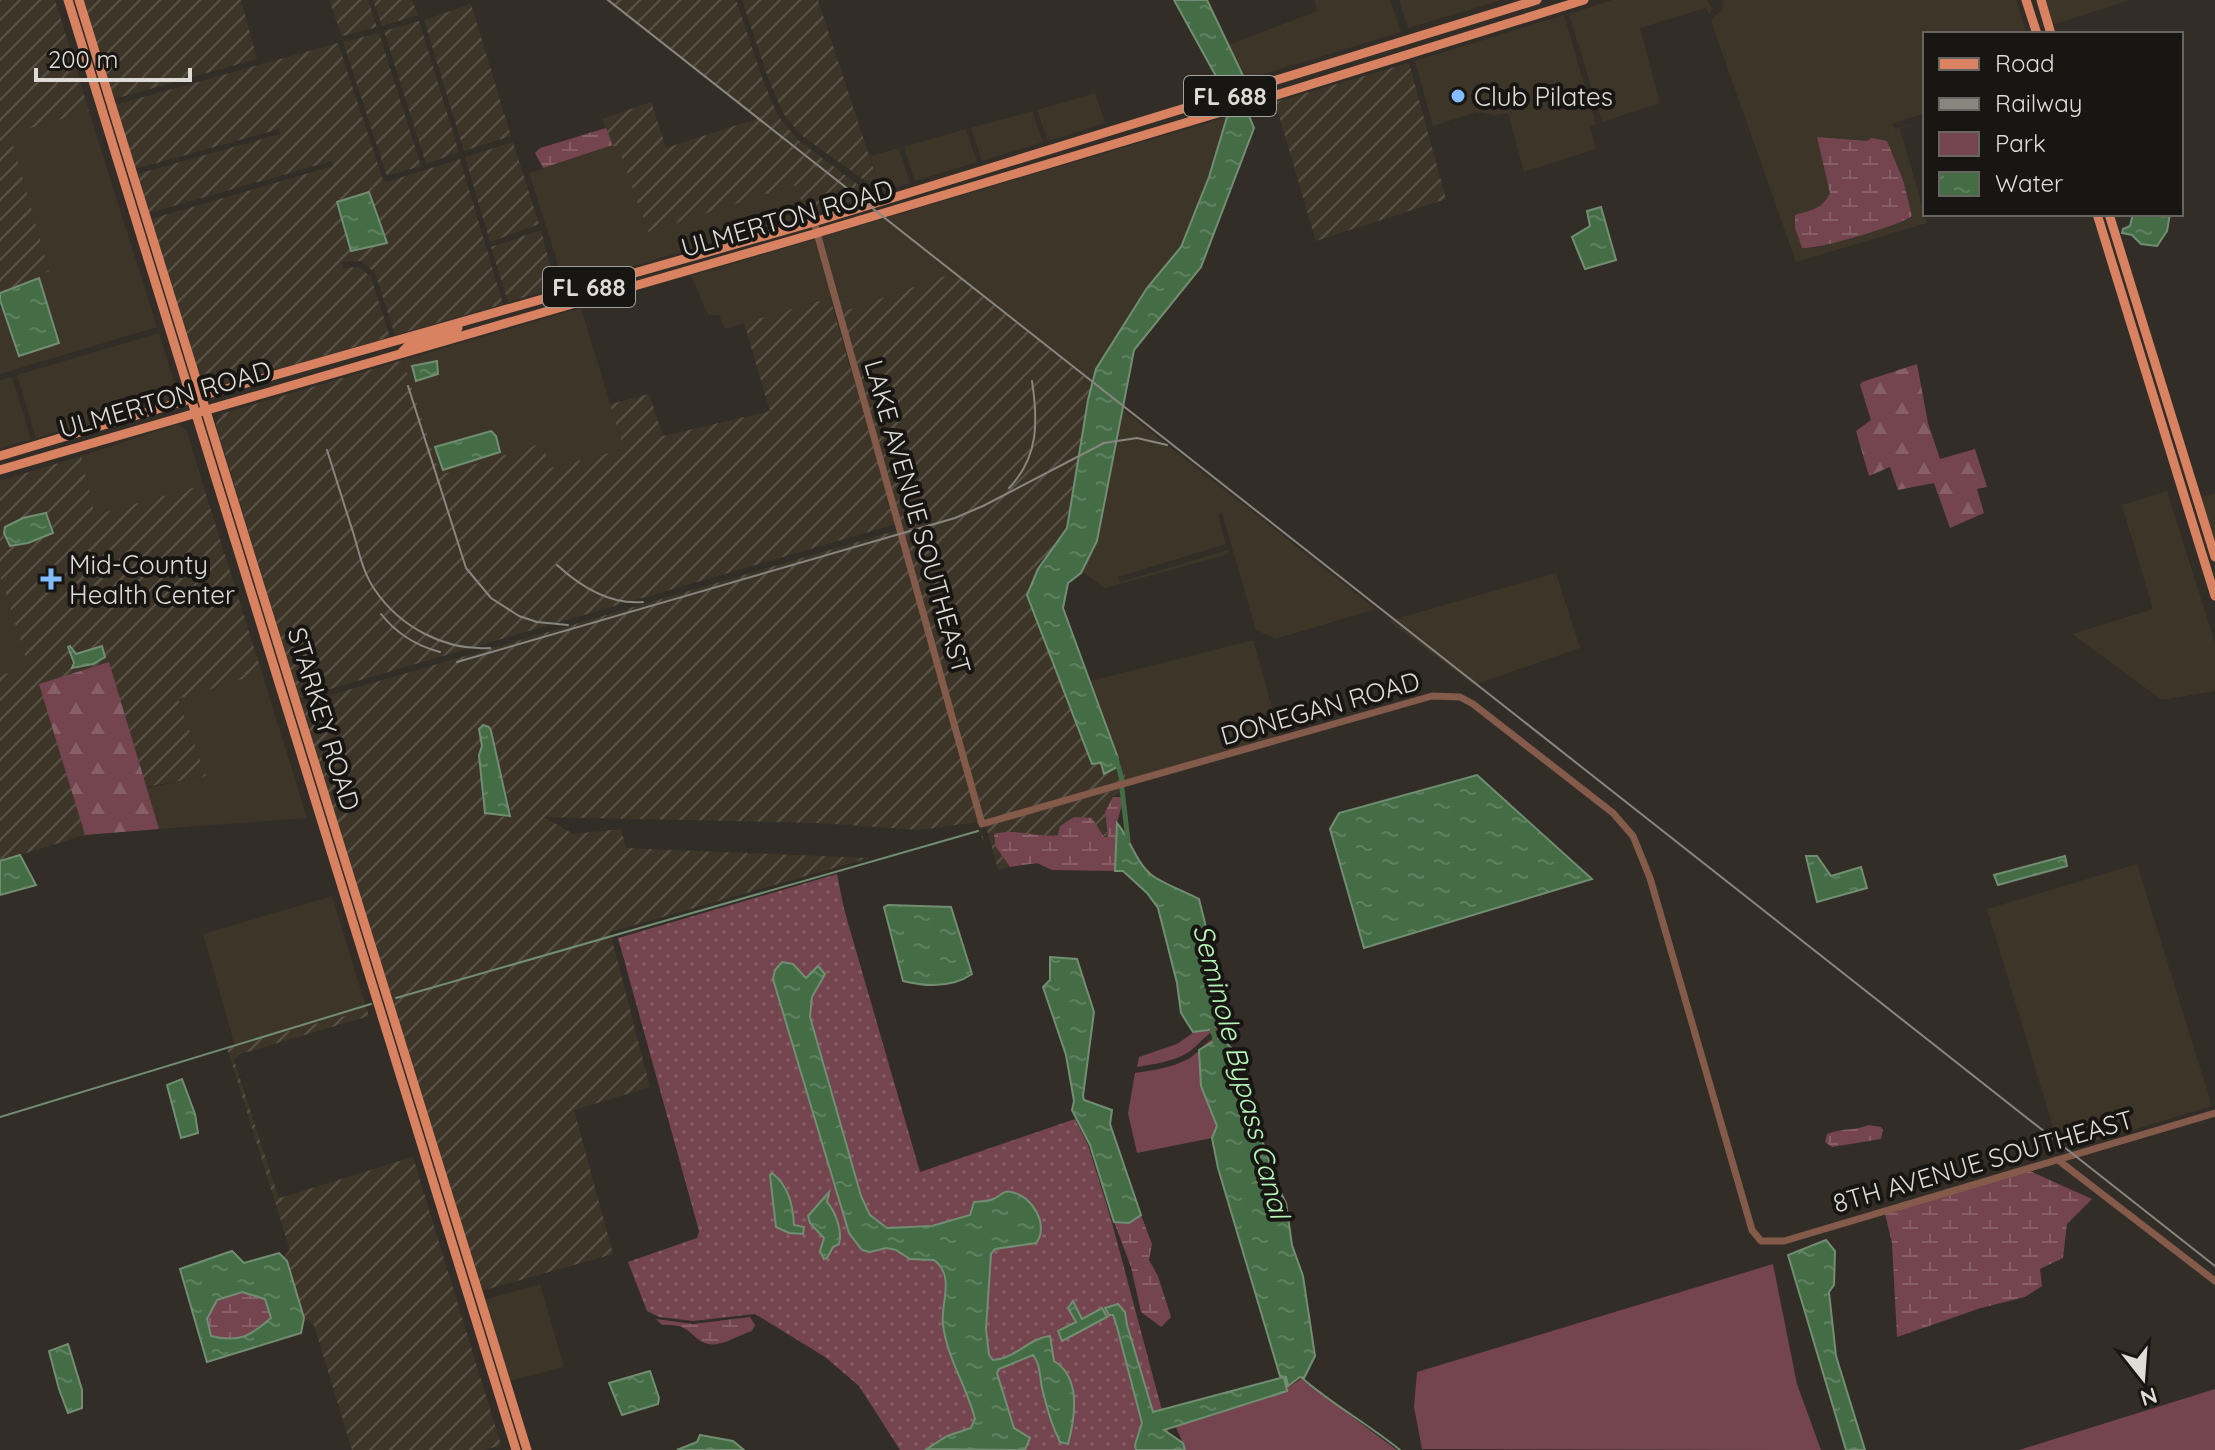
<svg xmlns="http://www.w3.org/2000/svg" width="2215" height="1450" viewBox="0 0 2215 1450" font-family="Quicksand,sans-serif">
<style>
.built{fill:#3e3529;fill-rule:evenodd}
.industrial{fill:url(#industrial-furrows);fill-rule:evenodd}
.grass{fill:url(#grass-dots)}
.forest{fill:url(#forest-firs)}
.wetland{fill:url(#wetland-marsh)}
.green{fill:#74454e}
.water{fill:url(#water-ripples);stroke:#728e72;stroke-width:2;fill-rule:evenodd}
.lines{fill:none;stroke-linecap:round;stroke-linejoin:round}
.stream{stroke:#728e72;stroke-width:2}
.canal{stroke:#446d46;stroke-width:5}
.minor{stroke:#845a4a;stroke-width:7}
.major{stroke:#d88262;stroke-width:9}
.rail{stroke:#89857f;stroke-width:2}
.poi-dot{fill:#80bdfa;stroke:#181613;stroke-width:3}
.labels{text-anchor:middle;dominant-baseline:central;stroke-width:8;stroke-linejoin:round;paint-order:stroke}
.shield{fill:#181613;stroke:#a3a19c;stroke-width:2}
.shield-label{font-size:24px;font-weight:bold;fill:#dfdcd7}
.poi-label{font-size:26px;fill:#dfdcd7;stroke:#181613;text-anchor:start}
.street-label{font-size:26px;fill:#dfdcd7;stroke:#181613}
.water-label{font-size:28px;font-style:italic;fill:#b5f5b7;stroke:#181613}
</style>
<defs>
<pattern id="industrial-furrows" width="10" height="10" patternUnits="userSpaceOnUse" patternTransform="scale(2)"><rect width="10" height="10" fill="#3e3529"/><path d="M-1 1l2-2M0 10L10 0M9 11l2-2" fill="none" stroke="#595247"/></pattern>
<pattern id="grass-dots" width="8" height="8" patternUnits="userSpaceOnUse" patternTransform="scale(2)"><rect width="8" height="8" fill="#74454e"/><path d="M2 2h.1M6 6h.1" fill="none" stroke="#875f67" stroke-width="1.8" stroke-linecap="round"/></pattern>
<pattern id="forest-firs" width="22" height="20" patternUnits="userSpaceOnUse" patternTransform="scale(2)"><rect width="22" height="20" fill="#74454e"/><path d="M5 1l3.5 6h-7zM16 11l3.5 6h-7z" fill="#875f67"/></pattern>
<pattern id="wetland-marsh" width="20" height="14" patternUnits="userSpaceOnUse" patternTransform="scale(2)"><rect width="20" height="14" fill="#74454e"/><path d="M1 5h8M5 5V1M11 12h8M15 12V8" fill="none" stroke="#875f67"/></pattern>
<pattern id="water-ripples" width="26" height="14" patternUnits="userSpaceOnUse" patternTransform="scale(2)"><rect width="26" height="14" fill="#446d46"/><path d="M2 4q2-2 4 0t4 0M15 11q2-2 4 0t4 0" fill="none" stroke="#5f8160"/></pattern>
</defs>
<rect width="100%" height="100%" fill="#322d26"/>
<path class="built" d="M 1314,0 L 1390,0 L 1401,32 L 1245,80 L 1228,45 L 1317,11 Z
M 1399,0 L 1502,0 L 1408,28 Z
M 1612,0 L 1707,0 L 1713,9 L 1709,14 L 1706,8 L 1640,28 L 1660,103 L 1602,122 L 1569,14 Z
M 1722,0 L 2016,0 L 2027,34 L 1925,34 L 1925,113 L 1892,124 L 1895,129 L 1916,122 L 1900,129 L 1927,223 L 1796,262 L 1711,21 L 1714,16 L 1723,10 ZM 1887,141 L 1912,216 L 1903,221 L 1813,248 L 1802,248 L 1795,228 L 1795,215 L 1819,208 L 1826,202 L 1830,193 Z
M 2044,0 L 2130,0 L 2052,25 Z
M 1564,15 L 1596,124 L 1590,126 L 1596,149 L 1524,172 L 1508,113 L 1495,115 L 1476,112 L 1433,126 L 1415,61 Z
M 1095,93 L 1105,123 L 1048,141 L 1037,110 Z
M 89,111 L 157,327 L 0,374 L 0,308 L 2,308 L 19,356 L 38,278 L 49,271 L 9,134 Z
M 1032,111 L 1043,142 L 982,161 L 971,128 Z
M 1227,117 L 1209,177 L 1181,247 L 1147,288 L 1096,369 L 1092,383 L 954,273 L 842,312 L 821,237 Z
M 966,129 L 977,162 L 915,181 L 904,147 Z
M 613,145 L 620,153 L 648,232 L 794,185 L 808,215 L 565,286 L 529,173 Z
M 899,148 L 910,183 L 881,192 L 870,156 Z
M 816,239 L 837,313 L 830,298 L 725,329 L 719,315 L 708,315 L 691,276 Z
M 581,308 L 624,449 L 550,468 L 542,444 L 440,475 L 403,360 ZM 491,431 L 499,447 L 498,453 L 455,466 L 436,448 Z
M 159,333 L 175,385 L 168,401 L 36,438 L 17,375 Z
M 12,377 L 31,439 L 0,448 L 0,380 Z
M 1122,409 L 1376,609 L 1275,639 L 1256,630 L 1222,513 L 1218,515 L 1226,544 L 1118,577 L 1120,582 L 1228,550 L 1229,554 L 1105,588 L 1082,572 L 1098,541 Z
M 179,424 L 187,431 L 203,485 L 94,516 L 81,456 Z
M 2167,491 L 2215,643 L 2215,691 L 2162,700 L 2072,634 L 2153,609 L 2122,505 Z
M 2215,493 L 2215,547 L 2199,497 Z
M 1556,573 L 1580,648 L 1474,685 L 1389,621 Z
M 0,575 L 28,665 L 0,676 Z
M 1253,640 L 1277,725 L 1277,738 L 1129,780 L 1117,765 L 1118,758 L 1090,681 Z
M 262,673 L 307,818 L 159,829 L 146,788 L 206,776 L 177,698 Z
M 2137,864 L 2212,1106 L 2076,1147 L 2054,1130 L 1987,909 Z
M 332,896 L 367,1010 L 235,1046 L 203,934 Z
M 540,1284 L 564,1367 L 509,1381 L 484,1300 Z"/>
<path class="industrial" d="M 0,0 L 55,0 L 89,111 L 10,134 L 49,271 L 38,278 L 0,293 Z
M 82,0 L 241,0 L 257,59 L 114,99 Z
M 329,0 L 368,0 L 377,27 L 342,36 Z
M 373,0 L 412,0 L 418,15 L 382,26 Z
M 605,0 L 736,0 L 763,80 L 778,116 L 798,140 L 872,195 L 808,215 L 794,185 L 648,232 L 620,153 L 613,145 L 602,119 L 651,102 L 666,148 L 759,118 Z
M 742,0 L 818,0 L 881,192 L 801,135 L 783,113 L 768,78 Z
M 471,4 L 511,136 L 464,151 L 424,20 Z
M 419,21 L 459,152 L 426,164 L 384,31 Z
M 379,33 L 421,166 L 387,176 L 343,42 Z
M 338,43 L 383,180 L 387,182 L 460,159 L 503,304 L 395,335 L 375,273 L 361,261 L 342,262 L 343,268 L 359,267 L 371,277 L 390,337 L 212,388 L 201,383 L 151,219 L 333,166 L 332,161 L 149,213 L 137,174 L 280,134 L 279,129 L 135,169 L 115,105 Z
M 1409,63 L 1446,199 L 1316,241 L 1275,102 Z
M 513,142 L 539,224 L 490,242 L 465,157 Z
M 541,230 L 556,288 L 508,302 L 491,247 Z
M 954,273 L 1092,383 L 1067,528 L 1038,569 L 1027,595 L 1092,763 L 1101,762 L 1117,768 L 1117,765 L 1129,780 L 984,820 L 842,312 Z
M 830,298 L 896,524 L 299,698 L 216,424 L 221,414 L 403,360 L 440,475 L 543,443 L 550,468 L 624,449 L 610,404 L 649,394 L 663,436 L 770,411 L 744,323 Z
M 81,456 L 95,515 L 203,485 L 262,673 L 178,699 L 206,776 L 146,787 L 109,662 L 40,684 L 85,835 L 0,861 L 0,676 L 28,665 L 0,575 L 0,481 ZM 45,513 L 53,533 L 28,543 L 5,527 L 23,518 ZM 101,646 L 104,660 L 73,668 L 68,647 L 72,648 L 76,654 Z
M 898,530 L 988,855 L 977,822 L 920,830 L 818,823 L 544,817 L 573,834 L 621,829 L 626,848 L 869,858 L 610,932 L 650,1087 L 574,1110 L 613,1254 L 481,1291 L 300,704 ZM 491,731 L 511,812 L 510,816 L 507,817 L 485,813 L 483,807 L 479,755 Z
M 1126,787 L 1113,797 L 1105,812 L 1108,837 L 1060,826 L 1059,835 L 1034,836 L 996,847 L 1010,867 L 998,870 L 986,826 Z
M 367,1010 L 369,1016 L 240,1054 L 234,1060 L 278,1196 L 280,1198 L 413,1157 L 501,1445 L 484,1450 L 352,1450 L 314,1325 L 304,1318 L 287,1262 L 283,1258 L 290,1250 L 227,1048 Z"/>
<path class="grass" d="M 837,874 L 844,909 L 920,1172 L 1075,1119 L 1088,1145 L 1111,1219 L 1167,1429 L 1176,1450 L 900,1450 L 859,1386 L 825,1357 L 755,1314 L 693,1321 L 659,1317 L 647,1311 L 628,1262 L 697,1238 L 699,1231 L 618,938 Z"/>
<path class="forest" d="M 1917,364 L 1928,423 L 1940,459 L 1975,449 L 1987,487 L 1977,489 L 1984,513 L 1950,528 L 1934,483 L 1898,490 L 1890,467 L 1869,476 L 1856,431 L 1871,420 L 1860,385 L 1862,382 Z
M 109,662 L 159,829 L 85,835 L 39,684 Z"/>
<path class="wetland" d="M 606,128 L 613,145 L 543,168 L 535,153 L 540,148 Z
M 1817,137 L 1867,141 L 1872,138 L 1887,141 L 1903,180 L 1912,216 C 1901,225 1817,250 1802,248 L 1795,228 L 1795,215 C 1811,210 1823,209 1830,193 Z
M 1113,797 L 1122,797 L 1122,805 L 1117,823 L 1115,871 L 1052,870 L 1037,863 L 1010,867 L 996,847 L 994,834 C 1015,828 1036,838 1058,835 L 1060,826 L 1074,817 L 1092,818 L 1104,837 L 1108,837 L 1105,812 Z
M 1869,1125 L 1881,1127 L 1883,1130 L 1881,1139 L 1832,1147 L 1825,1142 L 1827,1134 C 1840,1128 1855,1131 1869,1125 Z
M 2030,1171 L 2092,1199 L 2067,1224 L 2063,1258 L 2040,1269 L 2042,1286 L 2025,1297 L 1981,1308 L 1897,1337 L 1892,1243 L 1885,1214 Z
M 1141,1215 L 1152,1244 L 1149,1260 L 1158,1276 L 1171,1317 L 1161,1327 L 1141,1312 L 1131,1267 L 1114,1222 L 1129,1223 Z
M 242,1291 L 265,1299 L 271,1318 C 249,1336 240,1343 211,1336 L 207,1319 L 217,1299 Z
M 750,1317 L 755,1325 L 752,1331 C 739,1335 721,1347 708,1344 C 690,1339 692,1323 662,1325 L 656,1319 L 693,1324 Z"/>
<path class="green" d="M 1217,1026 L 1218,1030 C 1203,1035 1200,1045 1187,1053 C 1173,1062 1153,1064 1137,1067 L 1139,1057 L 1177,1044 L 1194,1032 Z
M 1220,1036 L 1199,1050 L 1206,1099 L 1217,1126 L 1212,1138 L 1137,1153 L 1128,1113 L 1135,1073 C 1153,1070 1172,1068 1188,1059 C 1202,1051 1203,1041 1220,1036 Z
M 1773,1264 L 1797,1384 L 1821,1450 L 1422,1449 L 1414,1407 L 1417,1372 Z
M 1301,1379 L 1397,1450 L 1186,1450 L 1175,1425 L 1281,1392 Z
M 2215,1389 L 2215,1450 L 2019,1450 Z"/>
<path class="water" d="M 1174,0 L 1207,0 L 1245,80 L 1222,87 Z
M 1247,111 L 1254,128 L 1201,267 L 1134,350 L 1097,541 L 1081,573 L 1068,583 L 1063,608 L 1118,758 L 1117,767 L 1104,774 L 1101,763 L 1092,764 L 1027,595 L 1038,569 L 1067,528 L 1088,400 L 1096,369 L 1147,288 L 1181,247 L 1209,177 L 1227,117 Z
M 369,192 L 387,243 L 351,251 L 337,202 Z
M 1601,207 L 1616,260 L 1585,269 L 1572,237 L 1590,226 L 1587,211 Z
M 2133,214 L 2170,214 L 2167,231 L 2157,246 L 2141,244 L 2132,235 L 2122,233 L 2123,229 L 2130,226 Z
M 39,278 L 59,343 L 19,356 L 0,300 L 0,293 Z
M 437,361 L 438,374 L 416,381 L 412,366 Z
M 491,431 L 496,436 L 500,452 L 443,470 L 435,447 Z
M 46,513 L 53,533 L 28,543 L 10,546 L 4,533 L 5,527 L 23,518 Z
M 70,646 L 76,654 L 102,646 L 105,657 L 93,664 L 72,668 L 74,663 L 68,647 Z
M 483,725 L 489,727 L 491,731 L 510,816 L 485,813 L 479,755 L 482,746 L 479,729 Z
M 1477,775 L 1592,879 L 1364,948 L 1330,829 L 1339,813 Z
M 1117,823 C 1130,838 1136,864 1153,876 C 1164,884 1186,892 1199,899 L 1227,1012 L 1220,1025 L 1208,1030 L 1193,1032 L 1181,1013 L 1177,983 L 1158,908 L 1147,893 L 1123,871 L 1115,871 Z
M 20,855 L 36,885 L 0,895 L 0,861 Z
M 1806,856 L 1817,856 L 1831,876 L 1861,867 L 1867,888 L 1817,902 Z
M 2065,856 L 2067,866 L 1998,885 L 1994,875 Z
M 888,905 L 951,907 L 972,974 C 952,988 927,987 903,981 L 884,907 Z
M 1050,957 L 1077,959 L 1094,1012 L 1083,1096 L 1084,1100 L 1112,1110 L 1110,1124 L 1141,1215 L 1129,1223 L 1114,1222 L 1090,1145 L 1072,1110 L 1074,1101 L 1066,1055 L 1043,987 L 1050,980 Z
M 782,962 L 793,964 L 806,978 L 818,966 L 825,974 L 812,997 L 810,1017 L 861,1196 L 870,1215 L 887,1228 L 932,1226 L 970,1215 L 974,1202 C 980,1201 987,1202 993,1199 C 1001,1196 1003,1190 1011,1192 C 1032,1195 1050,1226 1036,1243 L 995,1249 L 991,1254 L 986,1329 L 989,1355 L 993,1360 C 1015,1359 1029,1338 1050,1336 L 1054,1361 C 1082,1378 1075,1418 1068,1444 L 1060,1442 C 1052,1426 1047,1409 1043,1392 C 1039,1379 1042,1367 1033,1355 L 999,1369 L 997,1373 L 1014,1428 L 1030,1438 L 1025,1450 L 927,1449 L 947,1436 L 971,1428 L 975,1419 C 967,1387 947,1358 943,1325 C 940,1303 956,1277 934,1260 L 910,1259 L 896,1250 L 886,1248 L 870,1252 L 862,1250 L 849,1233 L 773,979 L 775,970 Z
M 1221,1037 L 1244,1062 L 1243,1113 L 1264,1145 L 1276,1183 L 1286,1203 L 1292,1245 L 1303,1276 L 1315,1356 L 1304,1378 L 1300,1377 L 1288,1386 L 1286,1377 L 1280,1376 L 1218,1168 L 1212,1138 L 1217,1126 L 1201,1086 L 1199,1050 Z
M 182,1079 L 195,1114 L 198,1133 L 181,1138 L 167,1085 Z
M 772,1173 C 789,1186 793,1206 794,1225 L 804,1227 L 803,1234 L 789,1233 L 776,1227 L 770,1175 Z
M 829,1192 L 827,1202 C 835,1211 843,1231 839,1244 L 833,1247 L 827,1258 L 824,1259 L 820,1251 L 824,1238 L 810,1223 L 808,1216 Z
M 1826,1240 L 1835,1251 L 1834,1285 L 1829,1292 L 1836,1356 L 1865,1450 L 1846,1450 L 1788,1255 Z
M 232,1251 L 244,1263 L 279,1253 L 287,1261 L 304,1318 L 301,1333 L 207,1362 L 180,1269 ZM 242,1292 L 265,1299 L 271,1318 C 250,1336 240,1343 211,1336 L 207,1319 L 217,1300 Z
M 1073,1301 L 1082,1319 L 1102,1308 L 1107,1317 L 1062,1341 L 1058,1331 L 1076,1322 L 1068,1308 Z
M 1118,1304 L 1125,1312 L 1127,1325 L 1153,1412 L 1284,1377 L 1287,1391 L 1164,1430 L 1183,1443 L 1185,1450 L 1136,1450 L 1135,1445 L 1142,1423 L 1117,1327 L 1113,1315 L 1109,1315 L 1105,1308 Z
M 68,1344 L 82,1390 L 82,1408 L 68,1413 L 59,1389 L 49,1351 Z
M 650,1371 L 659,1398 L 658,1404 L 622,1415 L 609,1383 Z
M 700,1435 L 733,1441 L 744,1450 L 677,1450 L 697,1442 Z"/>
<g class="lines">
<path class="stream" d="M 396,998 L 978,831
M 0,1117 L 371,1004
M 1302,1378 C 1333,1405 1368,1424 1400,1450"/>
<path class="canal" d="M 1116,758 L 1122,780
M 1122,789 L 1128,841
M 1211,1023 L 1216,1044"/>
<path class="minor" d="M 814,222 L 982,824 L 1432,696 L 1460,697 L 1473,704 L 1613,813 L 1633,836 L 1650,878 L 1752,1230 L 1761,1241 L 1784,1241 L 2215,1113
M 2058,1160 L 2215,1281"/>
<path class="major" d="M 68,0 L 516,1450
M 79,0 L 527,1450
M 2026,0 L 2037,34
M 2041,0 L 2051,34
M 2097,214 L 2215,596
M 2109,214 L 2215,557
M 402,352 L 410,344 L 458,328
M 0,456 L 201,396 L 814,222 L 1537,0
M 0,470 L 817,233 L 1218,113 L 1584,0"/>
<path class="rail" d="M 608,0 L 2215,1266
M 408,386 L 466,568 L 491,598 L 519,616 L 537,622 L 568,625
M 327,450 C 336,478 344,505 353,532 C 359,552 363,573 375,590 C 400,627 445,651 490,648
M 1009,488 C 1039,457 1038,421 1032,381
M 557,565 C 581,587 610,605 643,602
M 381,614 C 396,633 417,646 440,652
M 457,662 L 955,518 L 983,506 L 1104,443 L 1137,438 L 1167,445"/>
</g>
<g class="poi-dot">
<circle cx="1458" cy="96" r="8"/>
<path d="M47 567h8v8h8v8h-8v8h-8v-8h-8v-8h8z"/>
</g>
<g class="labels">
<g class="shield">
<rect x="1184" y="76" width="92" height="40" rx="6"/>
<rect x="543" y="267" width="92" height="40" rx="6"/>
</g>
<g class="shield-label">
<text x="1230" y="96">FL 688</text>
<text x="589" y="287">FL 688</text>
</g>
<g class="poi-label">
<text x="1474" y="96">Club Pilates</text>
<text x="69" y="564">Mid-County<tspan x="69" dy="30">Health Center</tspan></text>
</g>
<g class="street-label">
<text transform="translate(787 218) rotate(-16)">ULMERTON ROAD</text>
<text transform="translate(165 399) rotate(-16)">ULMERTON ROAD</text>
<text transform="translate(918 517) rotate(74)">LAKE AVENUE SOUTHEAST</text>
<text transform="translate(1320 708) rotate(-16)">DONEGAN ROAD</text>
<text transform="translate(324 719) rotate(73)">STARKEY ROAD</text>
<text transform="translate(1983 1161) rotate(-16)">8TH AVENUE SOUTHEAST</text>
</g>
<g class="water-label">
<text transform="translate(1242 1071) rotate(75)">Seminole Bypass Canal</text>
</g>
</g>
<rect x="1923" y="32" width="260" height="184" fill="#181613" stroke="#686561" stroke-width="2"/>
<rect x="1939" y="58" width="40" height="12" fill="#d88262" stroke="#686561" stroke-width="2"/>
<text x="1995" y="72" font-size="24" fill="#dfdcd7">Road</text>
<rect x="1939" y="98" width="40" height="12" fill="#89857f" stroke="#686561" stroke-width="2"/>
<text x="1995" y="112" font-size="24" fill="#dfdcd7">Railway</text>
<rect x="1939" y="132" width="40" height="24" fill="#74454e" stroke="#686561" stroke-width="2"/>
<text x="1995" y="152" font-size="24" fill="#dfdcd7">Park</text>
<rect x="1939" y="172" width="40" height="24" fill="url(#water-ripples)" stroke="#686561" stroke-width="2"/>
<text x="1995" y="192" font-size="24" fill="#dfdcd7">Water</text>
<g transform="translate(2143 1378) rotate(163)" stroke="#181613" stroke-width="6" paint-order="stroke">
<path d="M0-6L14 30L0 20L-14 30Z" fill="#dfdcd7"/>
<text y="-12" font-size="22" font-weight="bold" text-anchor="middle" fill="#dfdcd7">N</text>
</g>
<path d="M36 68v12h154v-12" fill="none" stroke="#dfdcd7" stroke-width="4"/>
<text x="48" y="68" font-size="24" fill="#dfdcd7" stroke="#181613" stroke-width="6" paint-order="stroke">200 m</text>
</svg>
